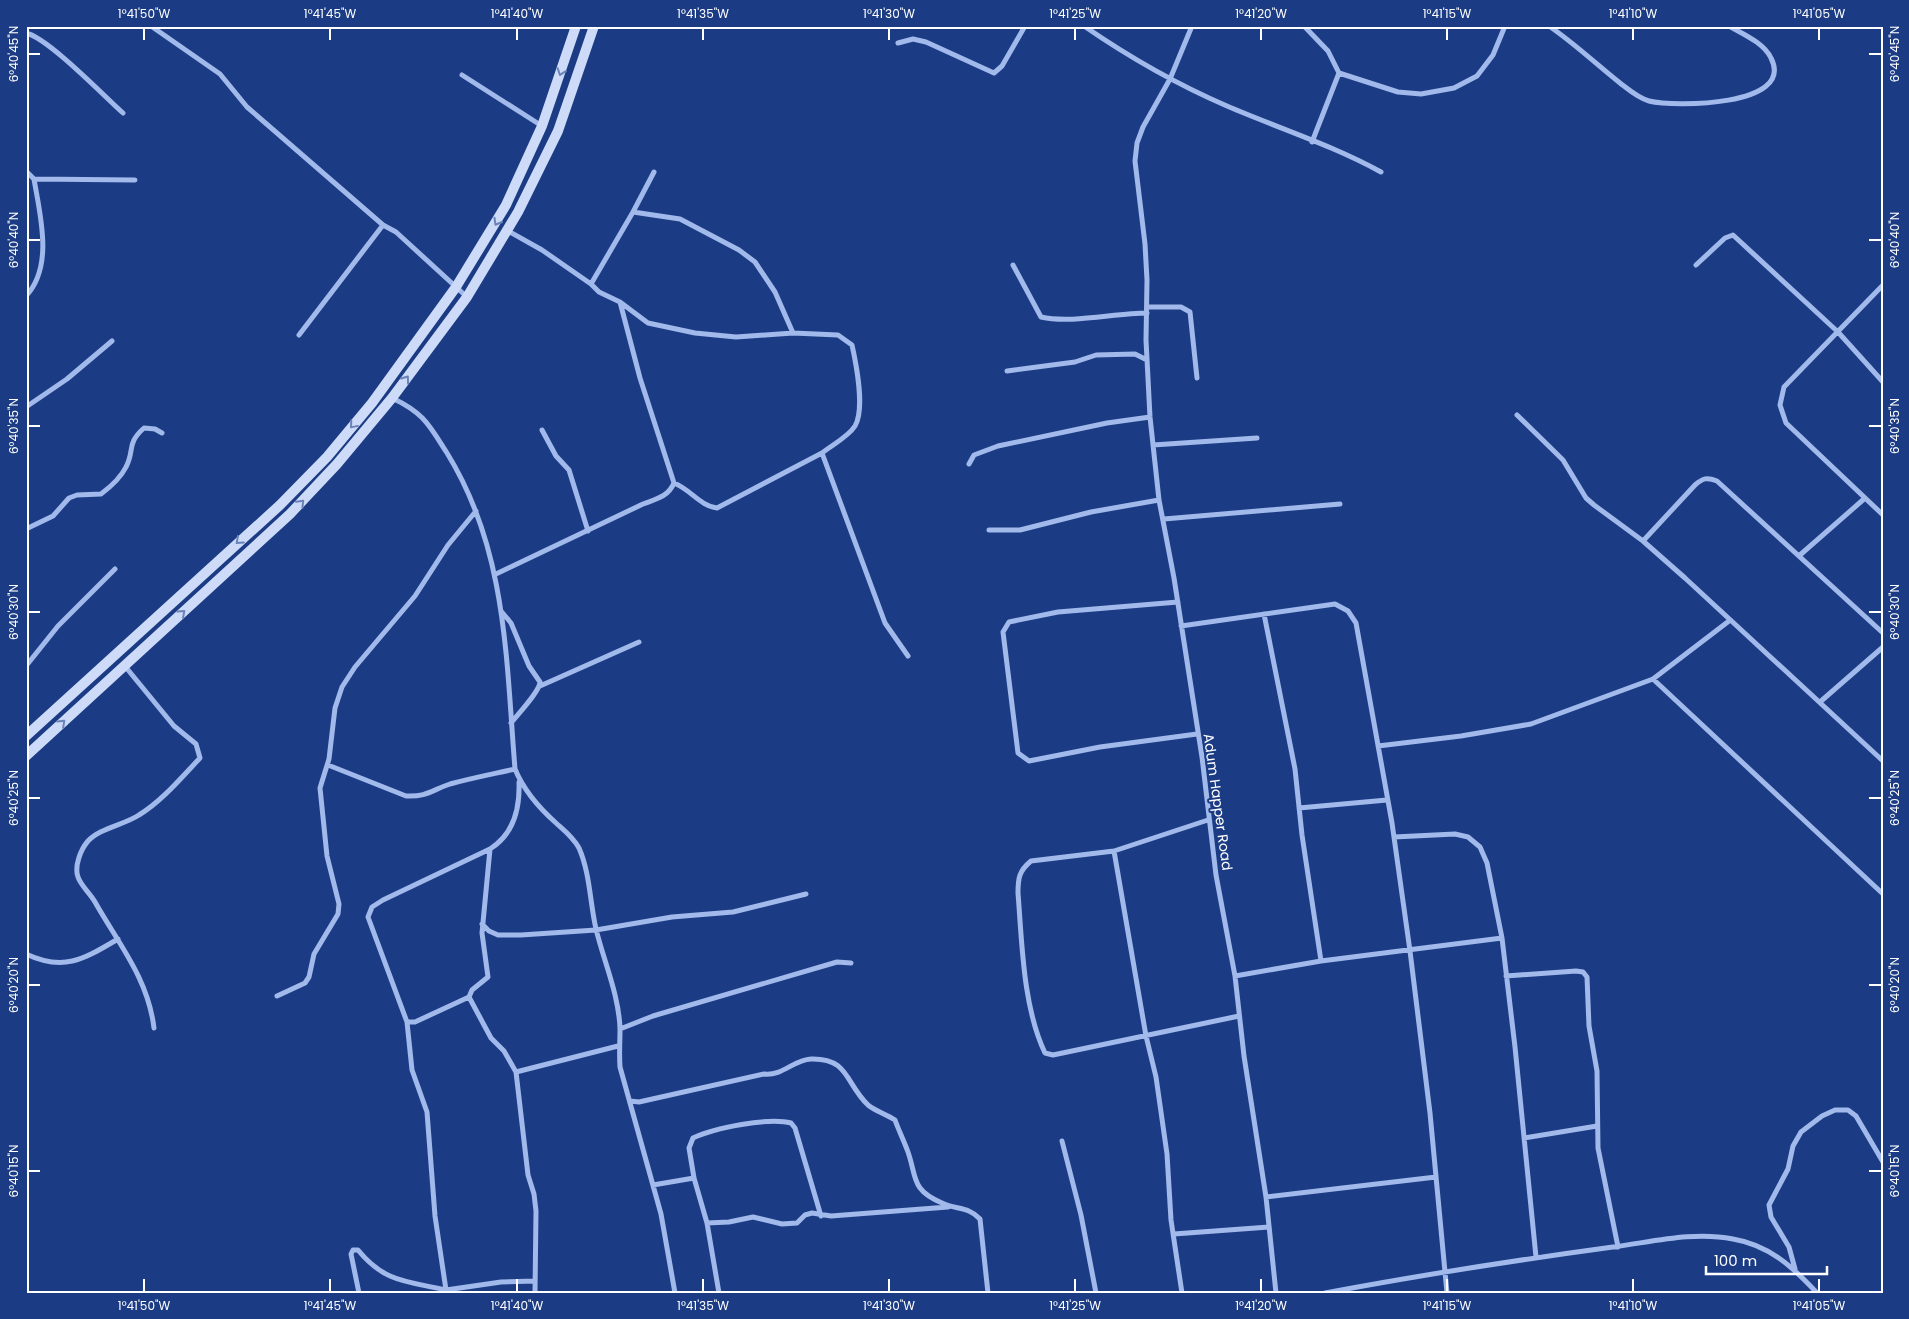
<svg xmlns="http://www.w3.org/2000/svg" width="1909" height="1319" viewBox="0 0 1909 1319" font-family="Poppins,sans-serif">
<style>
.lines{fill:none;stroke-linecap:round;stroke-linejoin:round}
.street{stroke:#a1b9eb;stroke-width:5}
.secondary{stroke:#cddaf8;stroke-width:10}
.oneway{stroke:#6b83b8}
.ticks{fill:none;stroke:#fff;stroke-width:2}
.labels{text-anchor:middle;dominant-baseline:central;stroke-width:4;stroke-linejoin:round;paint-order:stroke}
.street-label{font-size:14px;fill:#fff;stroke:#1b3c84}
.neatline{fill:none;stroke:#fff;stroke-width:2}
.ticks-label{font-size:12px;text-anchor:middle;fill:#fff}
</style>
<rect width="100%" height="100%" fill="#1b3c84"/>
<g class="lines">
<path class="street" d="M 151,26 L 220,74 L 247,107 L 383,225 L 396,232 L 467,297
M 1084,26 C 1129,57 1176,84 1227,106 C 1278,128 1332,145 1381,172
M 1192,26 L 1170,79 L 1143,127 L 1137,143 L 1135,161 L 1145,244 L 1147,280 L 1146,340 L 1150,417 L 1159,500 L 1174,578 L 1202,757 L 1216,875 L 1235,976 L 1244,1056 L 1266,1197 L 1276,1293
M 1304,26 L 1328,51 L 1339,73
M 1549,26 C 1574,43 1596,64 1620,83 C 1629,90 1638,98 1649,101 C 1673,107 1796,107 1771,58 C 1764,43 1743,34 1729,26
M 26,33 C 48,38 103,95 123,113
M 898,43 L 913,39 L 926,42 L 994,73 L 1002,66 L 1025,26
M 462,75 L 542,126
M 1312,142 L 1339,73 L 1398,92 L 1421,94 L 1454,88 L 1477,76 L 1493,55 L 1505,26
M 26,171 L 34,179 C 40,215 54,266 26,296
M 34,179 L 135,180
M 633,212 L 654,172
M 508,231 L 542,250 L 591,284 L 599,292 L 620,302 L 648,323 L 695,333 L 736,337 L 793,333
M 1013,265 L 1041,317 C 1071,324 1115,313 1147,313
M 1696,265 L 1725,238 L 1733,235 L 1838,332 L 1883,382
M 591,284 L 633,212 L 680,219 L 739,250 L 755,262 L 775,292 L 793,333 L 838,335 L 852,345 C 856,363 865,409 855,426 C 848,437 832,445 822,453 L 885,623 L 908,656
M 1883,285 L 1784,387 L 1780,405 L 1786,423 L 1883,515
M 1147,307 L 1181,307 L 1190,312 L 1197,378
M 299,335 L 383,225
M 1007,371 L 1075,362 L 1096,355 L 1135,354 L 1147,360
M 392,398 C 424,413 429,425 447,453 C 507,550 506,659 515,769 C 524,791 538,807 556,823 C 565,831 573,837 579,848 C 590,873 590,903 596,929 C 604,962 619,995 620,1029 C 620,1042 619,1054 620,1067 L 661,1214 L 675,1293
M 26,407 L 67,379 L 112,341
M 1517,415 L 1563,460 L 1586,498 L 1594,505 L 1643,541 L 1685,578 L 1883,761
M 542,430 L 556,456 L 569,470 L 588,531
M 1153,445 L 1257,438
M 969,464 L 974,455 L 998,446 L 1107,423 L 1150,417
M 674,483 C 690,489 700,506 717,508 L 822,453
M 1164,519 L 1340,504
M 26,529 L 53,516 L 69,498 L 77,495 L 101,494 C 109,488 121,477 126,467 C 135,450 126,444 144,428 L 155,429 L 162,433
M 989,530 L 1020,530 L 1091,512 L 1159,500
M 1643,541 L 1695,485 C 1703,478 1707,477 1717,481 L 1883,633
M 1800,555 L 1864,499
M 496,574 L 643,504 C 656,499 668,497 674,483 L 640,378 L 620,302
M 1178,602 L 1058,612 L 1009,622 L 1003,632 L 1018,753 L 1029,761 L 1100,747 L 1197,734
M 501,611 L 511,623 L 529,666 L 540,682 C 540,691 518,714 511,723
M 1264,614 L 1295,769 L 1302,835 L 1321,961
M 1181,626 L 1335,604 L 1348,611 L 1356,623 L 1392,823 L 1410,951 L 1430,1113 L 1447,1293
M 124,665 L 174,726 L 196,744 L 200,758 C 181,778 162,801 139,815 C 124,825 100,828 88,841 C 81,849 74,866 78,877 C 81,886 90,893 95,902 C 118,943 148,978 154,1028
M 26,666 L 58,626 L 115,569
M 1653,679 L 1883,894
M 540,686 L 639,642
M 1820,702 L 1883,647
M 1378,746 L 1461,736 L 1531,724 L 1653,679 L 1729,621
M 328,765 L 406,796 C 427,797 432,790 450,784 C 472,778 493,774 515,769
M 519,782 C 520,809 514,834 490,849 L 482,933 L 488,977 L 472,990 L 469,997 L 491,1038 L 504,1051 L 516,1072 L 528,1175 L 534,1194 L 536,1211 L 535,1293
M 1299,808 L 1387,800
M 1208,820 L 1114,851 L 1031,861 C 1019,871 1018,878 1018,893 C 1022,943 1023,1007 1045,1053 L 1053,1055 L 1239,1016
M 1394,837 L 1455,834 L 1468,837 L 1480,847 L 1487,863 L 1502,938 L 1515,1047 L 1536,1257
M 1114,851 L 1146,1036 L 1156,1077 L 1167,1154 L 1171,1220 L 1182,1293
M 482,924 L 489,931 L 498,935 L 521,935 L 596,930 L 672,917 L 733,912 L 806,894
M 26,954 C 64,972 84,959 118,939
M 1235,976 L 1321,961 L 1502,938
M 1506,976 L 1576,971 L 1583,972 L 1587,977 L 1589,1026 L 1597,1071 L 1598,1148 L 1618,1247
M 277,996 L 305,983 L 309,977 L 314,954 L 338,914 L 339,904 L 327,856 L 320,788 L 329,759 L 335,708 L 342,687 L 355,667 L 415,596 L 448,545 L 476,511
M 469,997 L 415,1022 L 407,1022 L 368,917 L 372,907 L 383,900 L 490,849
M 620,1029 L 653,1016 L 837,962 L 851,963
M 516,1072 L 618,1046
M 630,1101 L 639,1102 L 764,1074 C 783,1076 793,1060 811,1059 C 849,1058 845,1083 868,1105 C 875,1111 886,1114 895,1120 C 899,1131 904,1141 908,1152 C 917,1178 911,1190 942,1203 C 956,1210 968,1206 980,1219 L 988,1293
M 1524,1138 L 1597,1126
M 1062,1141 L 1081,1215 L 1096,1293
M 694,1178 L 689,1148 L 693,1138 C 714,1128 769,1117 791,1123 L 795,1128 L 821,1216
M 653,1185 L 694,1178 L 707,1223 L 719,1293
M 1266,1197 L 1436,1177
M 707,1223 L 729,1222 L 753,1217 L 782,1224 L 797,1223 L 805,1215 L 812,1213 L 831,1216 L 948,1207
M 1174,1234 L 1269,1227
M 1795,1269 L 1789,1247 L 1771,1217 L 1769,1205 L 1788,1169 L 1793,1146 L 1801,1132 L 1822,1116 L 1835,1110 L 1848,1110 L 1856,1116 L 1883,1162
M 447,1292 L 446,1290 L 501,1282 L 535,1281
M 359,1293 L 351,1254 L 353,1250 L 358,1250 C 385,1283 407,1281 446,1290 L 435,1216 L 427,1112 L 412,1070 L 407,1022
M 1325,1293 C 1421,1275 1517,1260 1613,1247 C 1652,1242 1693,1231 1733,1239 C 1769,1245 1793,1267 1817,1293"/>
<path class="secondary" d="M 26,736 L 280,505 L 327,457 L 372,403 L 456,287 L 506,205 L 542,126 L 576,26
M 26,756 L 290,514 L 337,464 L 392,398 L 467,297 L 518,212 L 558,131 L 594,26"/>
</g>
<defs><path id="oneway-chevron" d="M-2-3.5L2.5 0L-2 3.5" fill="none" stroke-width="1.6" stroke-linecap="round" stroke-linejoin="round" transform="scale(1.25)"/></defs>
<g class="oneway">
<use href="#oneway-chevron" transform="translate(561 72) rotate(109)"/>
<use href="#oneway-chevron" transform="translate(497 222) rotate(120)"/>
<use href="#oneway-chevron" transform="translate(406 379) rotate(-54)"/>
<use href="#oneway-chevron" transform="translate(353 425) rotate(130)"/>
<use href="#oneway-chevron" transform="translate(301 503) rotate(-46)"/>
<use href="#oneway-chevron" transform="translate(239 541) rotate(138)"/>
<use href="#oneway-chevron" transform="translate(182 613) rotate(-42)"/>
<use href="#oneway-chevron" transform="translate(62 723) rotate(-43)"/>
</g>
<path class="ticks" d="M 144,28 L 144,40M 330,28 L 330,40M 517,28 L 517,40M 703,28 L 703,40M 889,28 L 889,40M 1075,28 L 1075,40M 1261,28 L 1261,40M 1447,28 L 1447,40M 1633,28 L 1633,40M 1819,28 L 1819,40M 28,54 L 40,54M 1869,54 L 1882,54M 28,240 L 40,240M 1869,240 L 1882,240M 28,426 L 40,426M 1869,426 L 1882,426M 28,612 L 40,612M 1869,612 L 1882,612M 28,798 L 40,798M 1869,798 L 1882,798M 28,985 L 40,985M 1869,985 L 1882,985M 28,1171 L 40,1171M 1869,1171 L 1882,1171M 144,1279 L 144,1292M 330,1279 L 330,1292M 517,1279 L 517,1292M 703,1279 L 703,1292M 889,1279 L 889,1292M 1075,1279 L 1075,1292M 1261,1279 L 1261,1292M 1447,1279 L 1447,1292M 1633,1279 L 1633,1292M 1819,1279 L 1819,1292"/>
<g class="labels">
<g class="street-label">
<text transform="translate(1218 802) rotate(82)">Adum Happer Road</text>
</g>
</g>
<rect width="1909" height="1319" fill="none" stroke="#1b3c84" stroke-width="55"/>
<path d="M1706 1266v8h121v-8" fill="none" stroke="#ffffff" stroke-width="2.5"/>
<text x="1714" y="1266" font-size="15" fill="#ffffff" stroke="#1b3c84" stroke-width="4" paint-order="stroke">100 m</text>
<rect x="28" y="28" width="1854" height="1264" class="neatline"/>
<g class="ticks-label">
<text x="144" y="18">1°41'50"W</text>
<text x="330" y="18">1°41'45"W</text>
<text x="517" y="18">1°41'40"W</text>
<text x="703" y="18">1°41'35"W</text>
<text x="889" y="18">1°41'30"W</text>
<text x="1075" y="18">1°41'25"W</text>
<text x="1261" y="18">1°41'20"W</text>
<text x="1447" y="18">1°41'15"W</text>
<text x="1633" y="18">1°41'10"W</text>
<text x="1819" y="18">1°41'05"W</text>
<text transform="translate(14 54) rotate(-90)" y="4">6°40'45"N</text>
<text transform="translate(1895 54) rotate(-90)" y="4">6°40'45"N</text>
<text transform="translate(14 240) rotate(-90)" y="4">6°40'40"N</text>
<text transform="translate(1895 240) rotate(-90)" y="4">6°40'40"N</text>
<text transform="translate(14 426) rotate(-90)" y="4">6°40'35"N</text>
<text transform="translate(1895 426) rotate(-90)" y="4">6°40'35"N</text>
<text transform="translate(14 612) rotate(-90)" y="4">6°40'30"N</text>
<text transform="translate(1895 612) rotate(-90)" y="4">6°40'30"N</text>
<text transform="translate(14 798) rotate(-90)" y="4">6°40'25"N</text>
<text transform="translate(1895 798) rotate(-90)" y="4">6°40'25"N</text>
<text transform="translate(14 985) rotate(-90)" y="4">6°40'20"N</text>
<text transform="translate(1895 985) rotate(-90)" y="4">6°40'20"N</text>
<text transform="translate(14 1171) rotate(-90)" y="4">6°40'15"N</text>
<text transform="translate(1895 1171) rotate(-90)" y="4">6°40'15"N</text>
<text x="144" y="1310">1°41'50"W</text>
<text x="330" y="1310">1°41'45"W</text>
<text x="517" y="1310">1°41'40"W</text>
<text x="703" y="1310">1°41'35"W</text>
<text x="889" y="1310">1°41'30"W</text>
<text x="1075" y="1310">1°41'25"W</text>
<text x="1261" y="1310">1°41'20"W</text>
<text x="1447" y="1310">1°41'15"W</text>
<text x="1633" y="1310">1°41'10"W</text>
<text x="1819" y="1310">1°41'05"W</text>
</g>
</svg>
